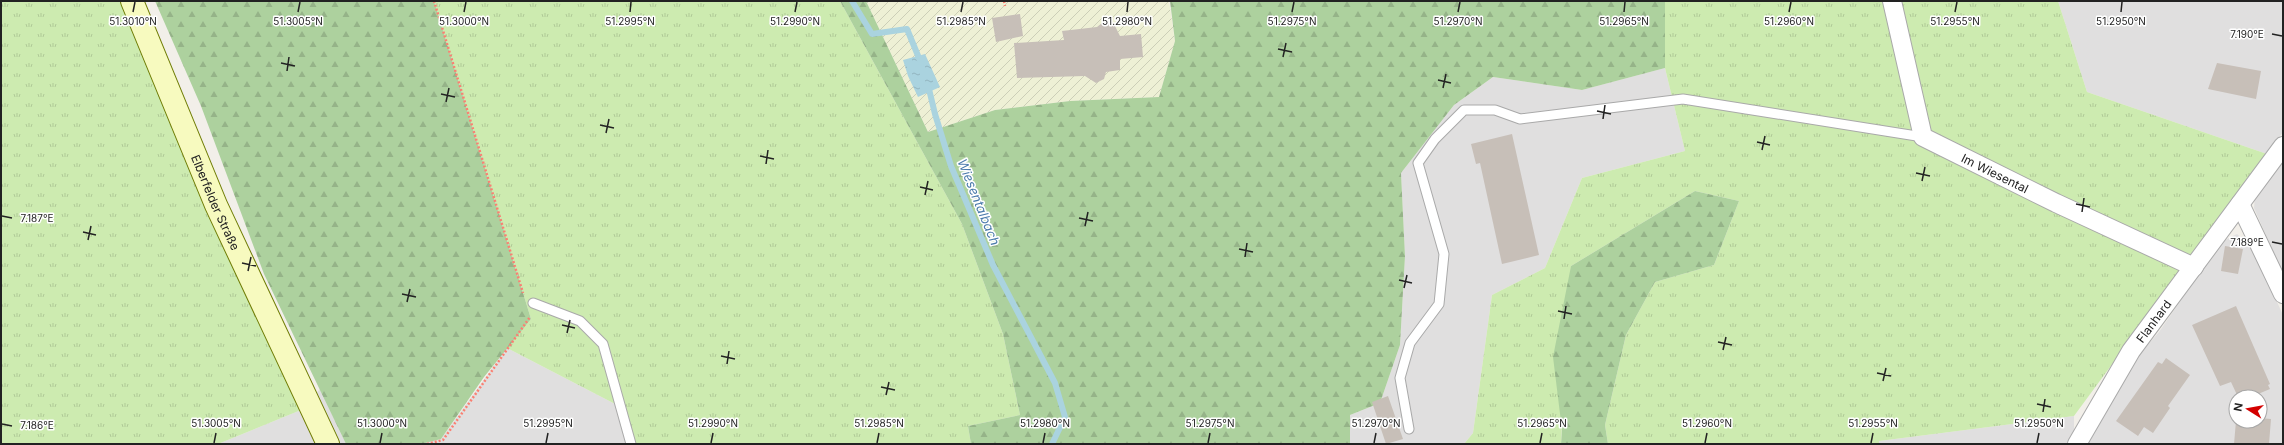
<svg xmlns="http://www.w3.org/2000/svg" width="2284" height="445" viewBox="0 0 2284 445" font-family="Inter,sans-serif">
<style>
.residential{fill:#e0dfdf;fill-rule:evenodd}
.farmland{fill:url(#farmland-furrows)}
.grass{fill:url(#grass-tufts)}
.forest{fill:url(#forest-firs)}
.water{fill:url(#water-ripples)}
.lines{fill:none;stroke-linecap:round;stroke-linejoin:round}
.stream{stroke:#aad3df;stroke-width:6}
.building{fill:#c7bfb8}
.lane-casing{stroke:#a9a9a9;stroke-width:11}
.street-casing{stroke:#a9a9a9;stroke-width:20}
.secondary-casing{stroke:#707d05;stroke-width:24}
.path{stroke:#fa8072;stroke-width:2.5;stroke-dasharray:2 2;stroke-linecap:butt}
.lane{stroke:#fff;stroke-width:9}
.street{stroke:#fff;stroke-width:18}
.secondary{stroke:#f7fabf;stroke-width:22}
.ticks{fill:none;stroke:#222;stroke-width:1.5}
.labels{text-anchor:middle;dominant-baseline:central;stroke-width:3;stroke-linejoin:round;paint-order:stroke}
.street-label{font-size:12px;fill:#222;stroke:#fff}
.water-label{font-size:13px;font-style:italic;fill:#4a7aab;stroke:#fff}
.ticks-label{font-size:10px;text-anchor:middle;fill:#222;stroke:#fff;stroke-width:3;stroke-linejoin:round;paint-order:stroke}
</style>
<defs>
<pattern id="farmland-furrows" width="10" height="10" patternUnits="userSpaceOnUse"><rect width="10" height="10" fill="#eef0d5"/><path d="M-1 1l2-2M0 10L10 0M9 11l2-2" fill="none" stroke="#ccceb7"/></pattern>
<pattern id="grass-tufts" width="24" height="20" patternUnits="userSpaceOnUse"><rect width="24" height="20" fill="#cdebb0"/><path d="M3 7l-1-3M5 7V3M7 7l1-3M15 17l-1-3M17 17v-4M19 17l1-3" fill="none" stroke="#b0c997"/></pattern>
<pattern id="forest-firs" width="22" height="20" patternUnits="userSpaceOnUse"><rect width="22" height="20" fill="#add19e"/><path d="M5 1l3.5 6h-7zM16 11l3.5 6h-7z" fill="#95b388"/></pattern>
<pattern id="water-ripples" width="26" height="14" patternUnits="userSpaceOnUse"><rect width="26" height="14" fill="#aad3df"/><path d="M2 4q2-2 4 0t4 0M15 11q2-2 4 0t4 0" fill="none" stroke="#92b5bf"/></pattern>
</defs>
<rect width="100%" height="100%" fill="#f2efe9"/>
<path class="residential" d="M 2058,1 L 2283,1 L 2283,132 L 2267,154 L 2087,92 Z
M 1665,68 L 1685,151 L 1582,178 L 1545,268 L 1492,295 L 1473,433 L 1464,444 L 1350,444 L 1350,415 L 1380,403 L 1400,345 L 1405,256 L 1401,173 L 1454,105 L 1493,77 L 1582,90 Z
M 2283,157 L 2283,274 L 2254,208 L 2255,195 Z
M 2237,234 L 2253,249 L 2283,315 L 2283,444 L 2084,444 L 2123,373 L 2159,332 L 2221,242 ZM 2236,397 L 2260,397 L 2260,421 L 2236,421 Z
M 507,348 L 617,405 L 628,444 L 421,444 L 441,439 Z
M 320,389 L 346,444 L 218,444 L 301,410 Z
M 2074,416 L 2074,432 L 2067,444 L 1879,444 L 1879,441 Z"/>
<path class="farmland" d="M 866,1 L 1169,1 L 1175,41 L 1159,97 L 1070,101 L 995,110 L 928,132 Z"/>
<path class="grass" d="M 1,1 L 122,1 L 301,410 L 218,444 L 1,444 Z
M 434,1 L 840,1 L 962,224 L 1003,334 L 1020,415 L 968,426 L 971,444 L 628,444 L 617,405 L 507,348 L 531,319 Z
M 1665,1 L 2058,1 L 2087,92 L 2267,154 L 2074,416 L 1879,441 L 1879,444 L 1608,444 L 1605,425 L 1626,335 L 1655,282 L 1714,265 L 1739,201 L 1695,191 L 1571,266 L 1561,444 L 1464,444 L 1473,433 L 1492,295 L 1545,268 L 1582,178 L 1685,151 L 1665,68 Z"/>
<path class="forest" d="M 155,1 L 434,1 L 531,319 L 484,377 L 441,439 L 421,444 L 346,444 L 264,274 L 201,106 Z
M 840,1 L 866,1 L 928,132 L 995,110 L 1070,101 L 1159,97 L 1175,41 L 1170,1 L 1665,1 L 1665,68 L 1582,90 L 1493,77 L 1454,105 L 1401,173 L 1405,256 L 1400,345 L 1380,403 L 1350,415 L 1350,444 L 971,444 L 968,426 L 1020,415 L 1003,334 L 962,224 Z
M 1695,191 L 1739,201 L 1714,265 L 1655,282 L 1626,335 L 1605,425 L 1608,444 L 1561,444 L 1562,430 L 1553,357 L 1571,266 Z"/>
<path class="water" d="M 925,54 L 940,87 L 918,97 L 908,76 L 903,60 Z"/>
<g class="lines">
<path class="stream" d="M 852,1 L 872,34 L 907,29 L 921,63
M 928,85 L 935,114 L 951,166 L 993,265 L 1055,383 L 1065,417 L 1052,444"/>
</g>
<path class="building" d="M 1020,14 L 1023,36 L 996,42 L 992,18 Z
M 1109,22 L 1114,24 L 1120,36 L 1141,34 L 1143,57 L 1120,59 L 1120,70 L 1106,72 L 1104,79 L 1096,83 L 1085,76 L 1017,78 L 1014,43 L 1064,40 L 1062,31 L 1097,27 L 1102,23 Z
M 2217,63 L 2261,71 L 2256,99 L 2208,89 Z
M 1512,134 L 1539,255 L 1502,264 L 1480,163 L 1476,164 L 1471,144 Z
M 2225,246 L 2243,249 L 2238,274 L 2221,271 Z
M 2236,306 L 2270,384 L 2268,385 L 2270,389 L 2251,397 L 2238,397 L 2231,382 L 2220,386 L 2192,325 Z
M 2166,358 L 2190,375 L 2168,406 L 2170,408 L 2153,433 L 2144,427 L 2138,436 L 2116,421 L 2158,362 L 2162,364 Z
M 1388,396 L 1403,439 L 1386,444 L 1372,402 Z
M 2260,418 L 2271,419 L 2269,444 L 2234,444 L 2236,421 L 2260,421 Z"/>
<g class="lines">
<g class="lane-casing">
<path id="lane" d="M 533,303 L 580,321 L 603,344 L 631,444
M 1409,429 L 1400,378 L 1410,343 L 1439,304 L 1444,254 L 1418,163 L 1435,139 L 1464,110 L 1495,110 L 1520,119 L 1683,99 L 1923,137"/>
</g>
<g class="street-casing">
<g id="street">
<path id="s1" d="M 1892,1 L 1923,137 L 2056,203 L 2194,267"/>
<path d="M 2240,204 L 2283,294"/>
<path id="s2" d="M 2077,444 L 2131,351 L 2283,146"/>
</g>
</g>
<g class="secondary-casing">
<g id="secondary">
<path id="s3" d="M 132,1 L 216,205 L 328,444"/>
</g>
</g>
<path class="path" d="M 434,1 L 523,293
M 1004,1 L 1005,6
M 427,444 L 443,440 L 530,317"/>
<use href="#lane" class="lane"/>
<use href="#street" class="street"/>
<use href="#secondary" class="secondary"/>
</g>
<path class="ticks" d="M 133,12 L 135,2M 298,12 L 300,2M 464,12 L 466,2M 630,12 L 631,2M 795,12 L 797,2M 961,12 L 963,2M 1127,12 L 1128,2M 1292,12 L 1294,2M 1458,12 L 1460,2M 1624,12 L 1625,2M 1789,12 L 1791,2M 1955,12 L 1957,2M 2121,12 L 2122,2M 2272,34 L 2282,36M 1278,49 L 1292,52M 1283,57 L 1286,43M 281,63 L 295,66M 287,71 L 289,57M 1438,80 L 1451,83M 1443,88 L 1446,74M 441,94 L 455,97M 446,102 L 449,88M 1597,111 L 1611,114M 1603,119 L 1605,105M 600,125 L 614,128M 606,133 L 609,119M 1757,142 L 1770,145M 1762,150 L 1765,136M 760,156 L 774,159M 766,164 L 768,150M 1916,173 L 1930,176M 1922,181 L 1925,167M 920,187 L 933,190M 925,195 L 928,181M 2076,204 L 2090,207M 2082,212 L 2084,198M 2,216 L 12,218M 1079,218 L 1093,221M 1085,226 L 1088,212M 83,232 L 96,235M 88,240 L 91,226M 2272,242 L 2282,244M 1239,249 L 1253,252M 1245,257 L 1247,243M 242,263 L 256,266M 248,271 L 251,257M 1399,280 L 1412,283M 1404,288 L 1407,275M 402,294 L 416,297M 407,302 L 410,289M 1558,311 L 1572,314M 1564,319 L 1566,306M 562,325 L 575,328M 567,333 L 570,320M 1718,342 L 1732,345M 1723,350 L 1726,337M 721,356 L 735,359M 727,364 L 729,351M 1877,373 L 1891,376M 1883,381 L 1886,368M 881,387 L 895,390M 886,395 L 889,382M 2037,404 L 2051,407M 2043,412 L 2045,399M 2,424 L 12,426M 214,443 L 216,433M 380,443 L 382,433M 546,443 L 548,433M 711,443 L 713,433M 877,443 L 879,433M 1043,443 L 1045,433M 1208,443 L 1210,433M 1374,443 L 1376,433M 1540,443 L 1542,433M 1705,443 L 1707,433M 1871,443 L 1873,433M 2037,443 L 2039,433"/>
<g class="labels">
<g class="street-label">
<text stroke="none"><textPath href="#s1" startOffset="220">Im Wiesental</textPath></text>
<text stroke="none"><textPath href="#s3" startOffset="218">Elberfelder Straße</textPath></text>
<text stroke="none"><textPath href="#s2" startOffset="145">Flanhard</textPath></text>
</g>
<g class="water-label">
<text transform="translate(979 202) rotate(68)">Wiesentalbach</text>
</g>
</g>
<g class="ticks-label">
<text x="133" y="25">51.3010°N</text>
<text x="298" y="25">51.3005°N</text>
<text x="464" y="25">51.3000°N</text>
<text x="630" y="25">51.2995°N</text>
<text x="795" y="25">51.2990°N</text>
<text x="961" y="25">51.2985°N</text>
<text x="1127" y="25">51.2980°N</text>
<text x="1292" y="25">51.2975°N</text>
<text x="1458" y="25">51.2970°N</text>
<text x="1624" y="25">51.2965°N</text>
<text x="1789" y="25">51.2960°N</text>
<text x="1955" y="25">51.2955°N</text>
<text x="2121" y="25">51.2950°N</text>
<text x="2247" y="38">7.190°E</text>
<text x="37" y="222">7.187°E</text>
<text x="2247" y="246">7.189°E</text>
<text x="216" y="427">51.3005°N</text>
<text x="382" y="427">51.3000°N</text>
<text x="548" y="427">51.2995°N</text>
<text x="713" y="427">51.2990°N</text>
<text x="879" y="427">51.2985°N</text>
<text x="1045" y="427">51.2980°N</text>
<text x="1210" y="427">51.2975°N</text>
<text x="1376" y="427">51.2970°N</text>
<text x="1542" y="427">51.2965°N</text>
<text x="1707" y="427">51.2960°N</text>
<text x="1873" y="427">51.2955°N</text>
<text x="2039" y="427">51.2950°N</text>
<text x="37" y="429">7.186°E</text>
</g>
<rect width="2284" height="445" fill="none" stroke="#222222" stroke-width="4"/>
<g transform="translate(2248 409) rotate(281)"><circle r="19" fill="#ffffff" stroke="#a7a7a7"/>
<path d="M0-3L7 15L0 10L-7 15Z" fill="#d40000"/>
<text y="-6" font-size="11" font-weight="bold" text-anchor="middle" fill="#222222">N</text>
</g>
</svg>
